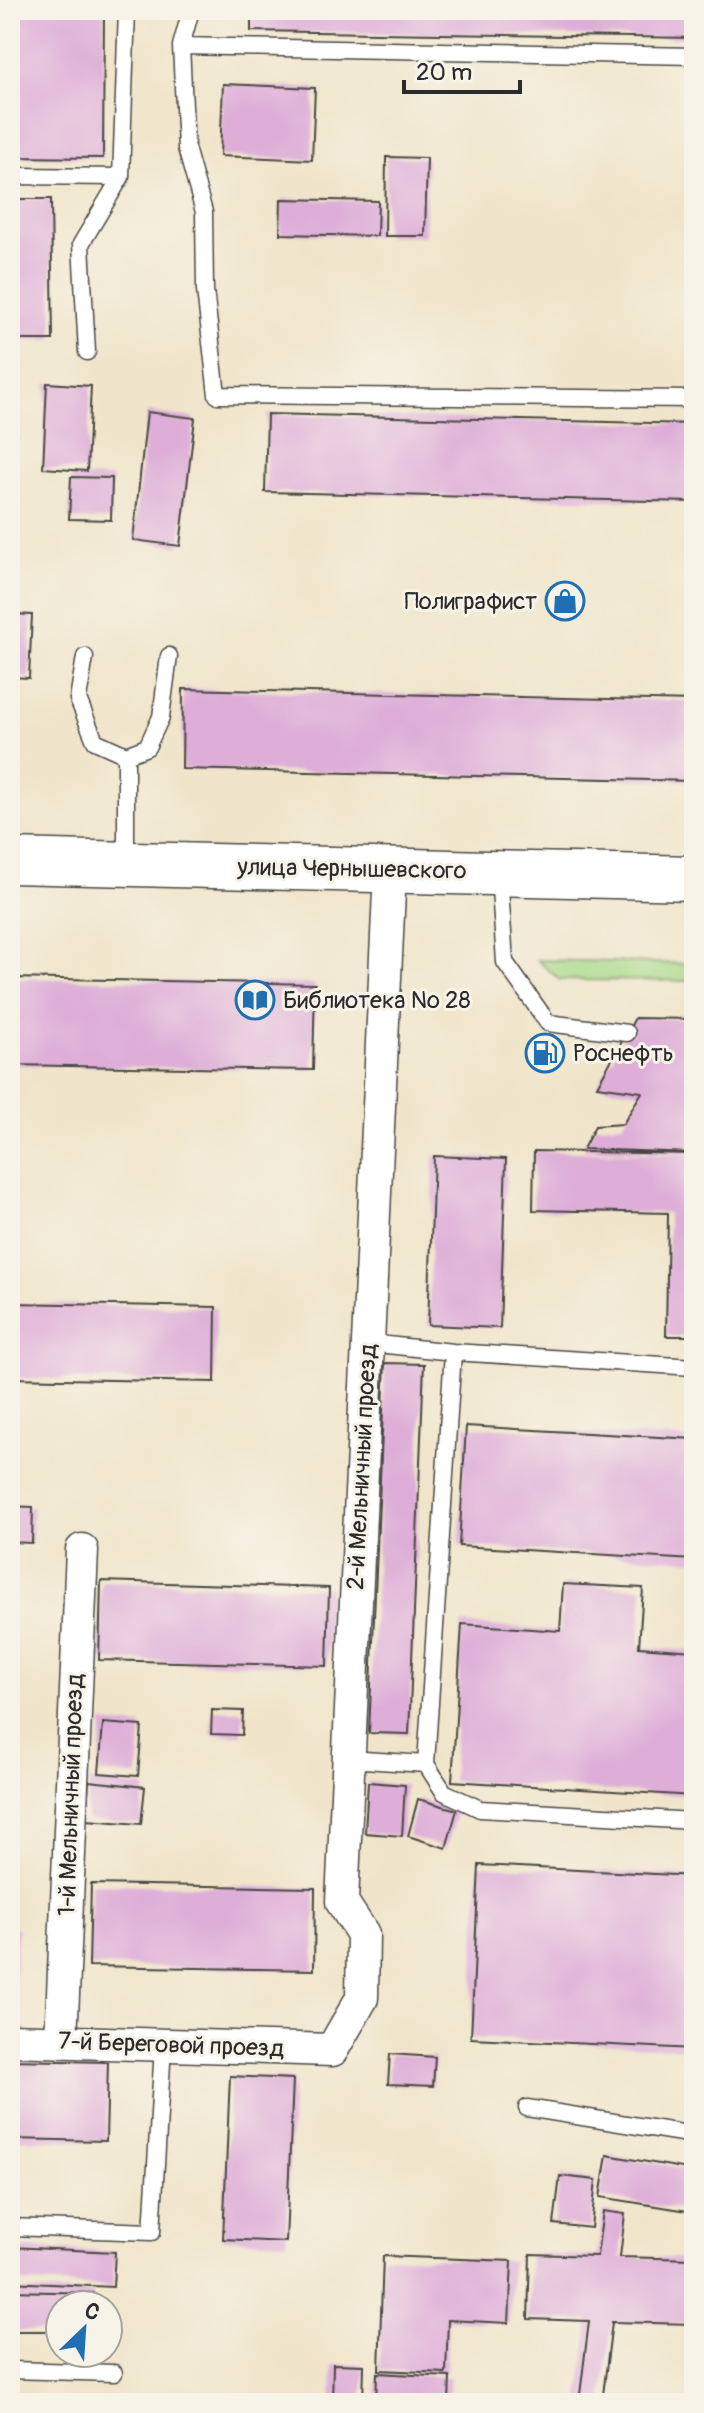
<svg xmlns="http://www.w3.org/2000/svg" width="704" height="2413" viewBox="0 0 704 2413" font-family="Pangolin,sans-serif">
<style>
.green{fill:#a8d987;stroke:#6a8259;stroke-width:2}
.building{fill:#deaed8}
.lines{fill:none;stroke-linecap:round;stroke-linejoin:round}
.service-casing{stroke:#494743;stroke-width:19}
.minor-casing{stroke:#494743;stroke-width:35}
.primary-casing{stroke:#494743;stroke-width:47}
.service{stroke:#fff;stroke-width:16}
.minor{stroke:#fff;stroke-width:32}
.primary{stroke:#fff;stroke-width:44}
.labels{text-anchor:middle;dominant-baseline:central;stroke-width:6;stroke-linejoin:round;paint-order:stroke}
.poi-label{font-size:24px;fill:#2b2b2b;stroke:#f7f3e8;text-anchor:start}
.street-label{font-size:24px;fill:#2b2b2b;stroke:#f7f3e8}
</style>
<rect width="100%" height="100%" fill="#f7f3e8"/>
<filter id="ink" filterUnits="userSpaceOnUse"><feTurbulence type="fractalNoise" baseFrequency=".0125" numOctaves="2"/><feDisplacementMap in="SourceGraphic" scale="16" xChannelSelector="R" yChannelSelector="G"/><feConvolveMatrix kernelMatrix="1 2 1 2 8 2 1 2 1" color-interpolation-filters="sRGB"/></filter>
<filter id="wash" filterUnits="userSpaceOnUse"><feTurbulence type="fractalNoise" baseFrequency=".006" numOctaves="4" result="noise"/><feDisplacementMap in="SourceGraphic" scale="32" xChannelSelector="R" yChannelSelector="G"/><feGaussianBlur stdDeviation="1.8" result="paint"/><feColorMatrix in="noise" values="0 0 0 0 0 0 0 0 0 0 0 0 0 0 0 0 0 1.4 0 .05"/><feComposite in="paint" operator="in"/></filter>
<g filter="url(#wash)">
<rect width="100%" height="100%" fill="#f0e5ca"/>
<path class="green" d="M 537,960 L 694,964 L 694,981 L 560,980 Z"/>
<g id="blocks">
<path class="building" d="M 10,10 L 104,10 L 103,158 L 10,157 Z
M 251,10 L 694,10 L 694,38 L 251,31 Z
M 223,84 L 315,88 L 312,160 L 220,156 Z
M 386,157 L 427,158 L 425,236 L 385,236 Z
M 10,199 L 51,199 L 53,340 L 10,340 Z
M 281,199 L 378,201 L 377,236 L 280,234 Z
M 47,383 L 91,386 L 87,471 L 43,468 Z
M 147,412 L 195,418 L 180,546 L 133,540 Z
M 267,414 L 694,424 L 694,502 L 265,492 Z
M 10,415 L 18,416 L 14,458 L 10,457 Z
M 71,477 L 112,478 L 111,520 L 69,519 Z
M 10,614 L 32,615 L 29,678 L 10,677 Z
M 183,689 L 694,701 L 694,781 L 182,769 Z
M 10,978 L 315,984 L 313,1070 L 10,1065 Z
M 635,1018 L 694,1019 L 694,1062 L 691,1069 L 694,1069 L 694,1153 L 583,1149 L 595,1126 L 623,1124 L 642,1092 L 597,1086 Z
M 534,1151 L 694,1154 L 694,1336 L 666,1336 L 668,1213 L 533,1210 Z
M 434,1156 L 506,1159 L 500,1328 L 428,1325 Z
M 10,1303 L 216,1307 L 215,1382 L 10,1378 Z
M 385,1363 L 424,1364 L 409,1734 L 369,1733 Z
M 466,1426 L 694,1439 L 694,1560 L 459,1546 Z
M 10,1506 L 33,1507 L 32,1543 L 10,1542 Z
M 101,1581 L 329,1588 L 327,1666 L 99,1660 Z
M 563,1584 L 643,1588 L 639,1647 L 694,1651 L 694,1796 L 452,1781 L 462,1624 L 560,1631 Z
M 212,1710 L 243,1711 L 242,1735 L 211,1734 Z
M 103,1723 L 142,1726 L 138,1776 L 99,1773 Z
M 89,1781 L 145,1787 L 141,1824 L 86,1820 Z
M 368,1782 L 405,1785 L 402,1836 L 365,1833 Z
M 418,1799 L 457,1810 L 446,1848 L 408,1836 Z
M 479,1865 L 694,1876 L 694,2049 L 471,2038 Z
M 91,1884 L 315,1888 L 314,1970 L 89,1966 Z
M 10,1928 L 18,1928 L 14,1982 L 10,1982 Z
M 390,2054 L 435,2057 L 433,2086 L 388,2084 Z
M 10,2060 L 108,2062 L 106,2141 L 10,2139 Z
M 230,2076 L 293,2079 L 286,2242 L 223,2239 Z
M 607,2155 L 694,2170 L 694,2212 L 600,2197 Z
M 560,2176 L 596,2180 L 591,2228 L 554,2224 Z
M 603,2211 L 625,2214 L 620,2257 L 694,2259 L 694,2324 L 612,2322 L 602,2403 L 579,2403 L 589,2321 L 528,2319 L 530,2254 L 597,2256 Z
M 10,2247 L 115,2252 L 113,2287 L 10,2282 Z
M 383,2256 L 512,2261 L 509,2323 L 448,2320 L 446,2373 L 379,2370 Z
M 10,2291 L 93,2293 L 93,2305 L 60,2305 L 60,2331 L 10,2331 Z
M 333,2364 L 364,2365 L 363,2403 L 332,2403 Z
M 377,2373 L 450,2377 L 449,2403 L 376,2403 Z"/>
</g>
</g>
<g filter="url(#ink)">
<use href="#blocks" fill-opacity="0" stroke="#494743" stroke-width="2"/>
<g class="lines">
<g class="service-casing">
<path id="service" d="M 191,10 L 181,46 L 186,148 L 204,212 L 205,290 L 217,395 L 694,399
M 181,46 L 694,56
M 10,176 L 121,177
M 87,352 L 81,244 L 121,177 L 127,10
M 85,657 L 78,699 L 95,741 L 126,755 L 126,862
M 126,755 L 147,747 L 161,717 L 169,656
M 499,874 L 505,962 L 548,1023 L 627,1033
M 368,1343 L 453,1352 L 694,1367
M 453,1352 L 426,1764 L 444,1792 L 480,1809 L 694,1821
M 348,1759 L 426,1764
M 527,2108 L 694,2135
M 10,2227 L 152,2232 L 163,2046
M 10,2370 L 114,2373"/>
</g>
<g class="minor-casing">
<path id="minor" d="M 10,2040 L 332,2050 L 362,1998 L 363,1934 L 342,1902 L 390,870
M 61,2041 L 82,1550"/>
</g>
<g class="primary-casing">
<path id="primary" d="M 10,861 L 694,878"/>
</g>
<use href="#service" class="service"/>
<use href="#minor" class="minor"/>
<use href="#primary" class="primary"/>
</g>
</g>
<defs>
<g id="shop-ring" transform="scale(2)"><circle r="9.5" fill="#f7f3e8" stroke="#1f6fb2" stroke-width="1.5"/><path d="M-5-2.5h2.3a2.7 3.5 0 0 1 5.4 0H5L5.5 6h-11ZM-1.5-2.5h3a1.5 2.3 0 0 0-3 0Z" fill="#1f6fb2"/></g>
<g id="library-ring" transform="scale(2)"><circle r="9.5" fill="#f7f3e8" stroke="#1f6fb2" stroke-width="1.5"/><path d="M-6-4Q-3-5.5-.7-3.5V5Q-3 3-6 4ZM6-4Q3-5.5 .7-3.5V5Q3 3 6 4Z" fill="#1f6fb2"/></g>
<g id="fuel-ring" transform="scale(2)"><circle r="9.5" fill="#f7f3e8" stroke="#1f6fb2" stroke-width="1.5"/><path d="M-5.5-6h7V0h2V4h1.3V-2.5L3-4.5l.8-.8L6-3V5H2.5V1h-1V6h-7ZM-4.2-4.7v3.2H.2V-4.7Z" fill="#1f6fb2"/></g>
</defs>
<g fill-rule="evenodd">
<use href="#shop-ring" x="565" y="601"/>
<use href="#library-ring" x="255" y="1000"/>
<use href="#fuel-ring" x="545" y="1053"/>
</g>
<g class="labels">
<g class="poi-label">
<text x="537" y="601" text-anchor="end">Полиграфист</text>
<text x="283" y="1000">Библиотека № 28</text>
<text x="573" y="1053">Роснефть</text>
</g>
<g class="street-label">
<text transform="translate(352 869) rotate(1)">улица Чернышевского</text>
<text transform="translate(362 1467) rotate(-87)">2-й Мельничный проезд</text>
<text transform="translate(71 1795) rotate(-88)">1-й Мельничный проезд</text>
<text transform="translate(171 2045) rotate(2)">7-й Береговой проезд</text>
</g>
</g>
<rect width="704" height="2413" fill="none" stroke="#f7f3e8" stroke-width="40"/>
<g transform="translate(84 2329) rotate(25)"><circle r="38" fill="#f7f3e8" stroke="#a5a39c" stroke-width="2"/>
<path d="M0-6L14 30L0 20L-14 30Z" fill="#1f6fb2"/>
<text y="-12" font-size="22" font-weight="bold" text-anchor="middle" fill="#2b2b2b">С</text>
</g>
<path d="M404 80v12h116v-12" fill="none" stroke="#2b2b2b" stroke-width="4"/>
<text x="416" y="80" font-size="24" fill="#2b2b2b" stroke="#f7f3e8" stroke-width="6" paint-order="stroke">20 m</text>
</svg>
